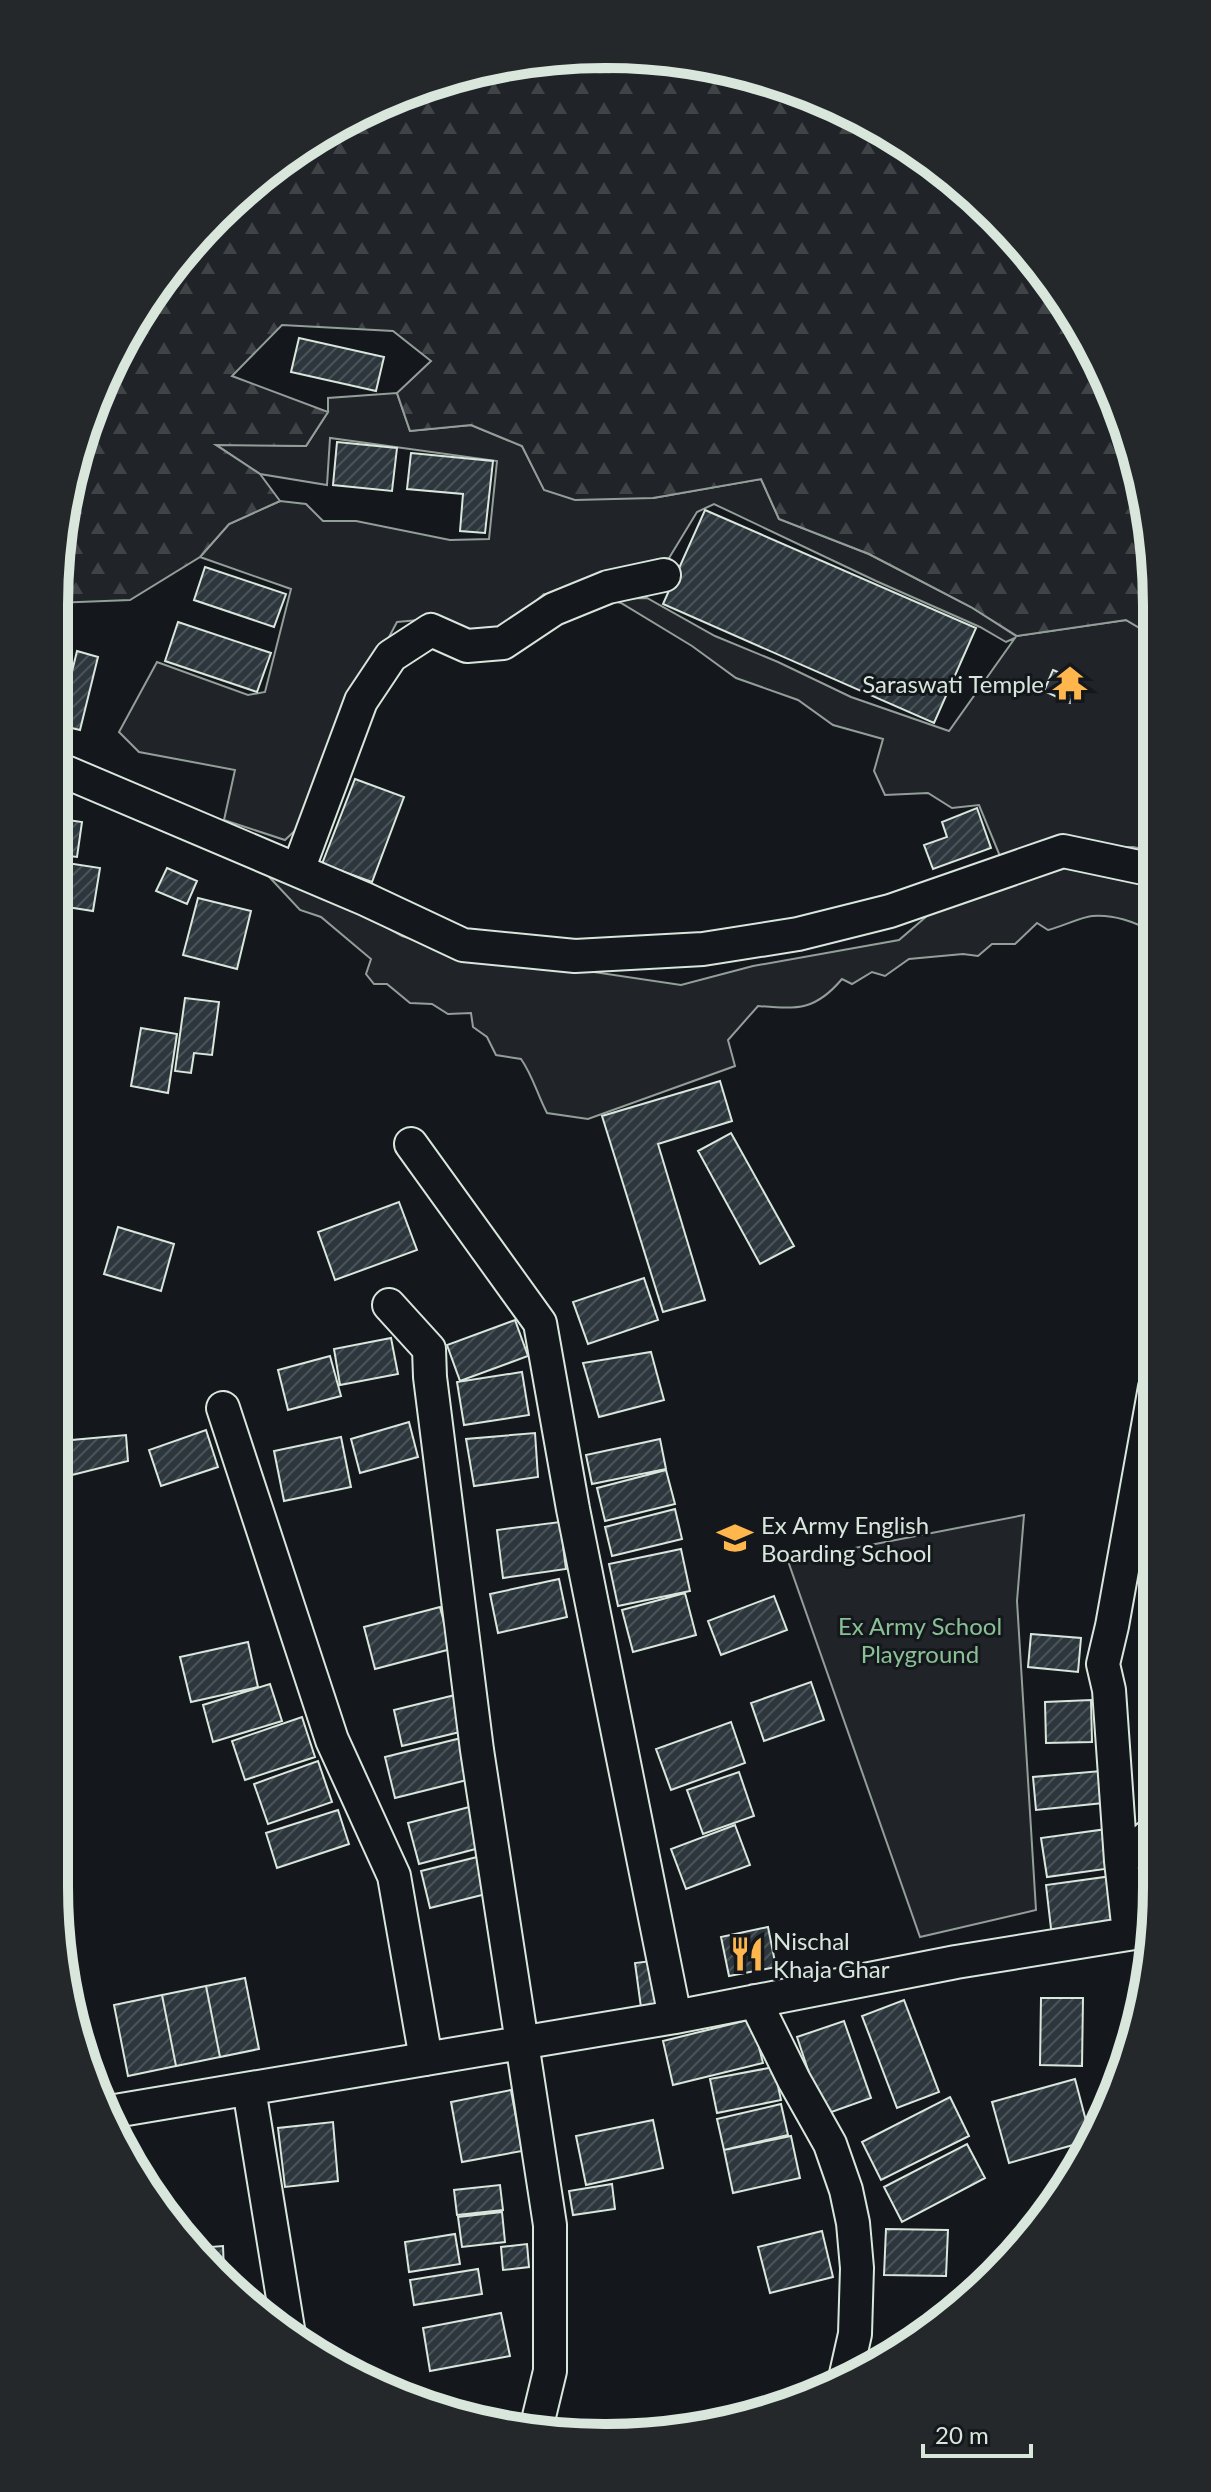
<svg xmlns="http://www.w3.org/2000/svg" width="1211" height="2492" viewBox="0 0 1211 2492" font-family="Lato,sans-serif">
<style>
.green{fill:#202428;stroke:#939e99;stroke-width:2}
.forest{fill:url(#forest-firs);stroke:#939e99;stroke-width:2}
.building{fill:url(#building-hatch);stroke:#d8e6dc;stroke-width:2}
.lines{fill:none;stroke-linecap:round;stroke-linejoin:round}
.street-casing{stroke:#d8e6dc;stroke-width:36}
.street{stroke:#14181c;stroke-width:32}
.labels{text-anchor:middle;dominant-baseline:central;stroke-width:6;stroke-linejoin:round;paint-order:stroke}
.poi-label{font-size:24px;fill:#d8e6dc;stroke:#14181c;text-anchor:start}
.park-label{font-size:24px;fill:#8ac095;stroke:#14181c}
.rim{fill:none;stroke:#d8e6dc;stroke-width:10}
</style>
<defs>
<pattern id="forest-firs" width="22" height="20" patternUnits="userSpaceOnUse" patternTransform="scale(2)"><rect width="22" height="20" fill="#202428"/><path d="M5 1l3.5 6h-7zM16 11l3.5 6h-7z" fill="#404447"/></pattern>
<pattern id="building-hatch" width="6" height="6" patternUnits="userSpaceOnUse" patternTransform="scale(2)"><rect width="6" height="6" fill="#2c363c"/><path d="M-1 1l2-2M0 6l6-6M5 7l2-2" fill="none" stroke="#4a5358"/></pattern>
</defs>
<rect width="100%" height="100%" fill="#14181c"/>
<path class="green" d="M 397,393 L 410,431 L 471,425 L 522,446 L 544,489 L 653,498 L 761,479 L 779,519 L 869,554 L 971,607 L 1016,636 L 1126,620 L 1153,636 L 1153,752 L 1148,764 L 1153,769 L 1153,851 L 1133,847 L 1057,848 L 1002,861 L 979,805 L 952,808 L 928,793 L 885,795 L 874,771 L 883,739 L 833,725 L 798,700 L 736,678 L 692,646 L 621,603 L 605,599 L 647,598 L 715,636 L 778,662 L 851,697 L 949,731 L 1015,638 L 1006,642 L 980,627 L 876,581 L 714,504 L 697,512 L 663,568 L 566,597 L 544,594 L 497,635 L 465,638 L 430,619 L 397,622 L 348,714 L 302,824 L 285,840 L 224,820 L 235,770 L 139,752 L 119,732 L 157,662 L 248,695 L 265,692 L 291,589 L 200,557 L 229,524 L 280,501 L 306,504 L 323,521 L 356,521 L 450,540 L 489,539 L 497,461 L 330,438 L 327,485 L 260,474 L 215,444 L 306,446 L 328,412 L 328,398 Z
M 259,866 L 344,903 L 402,936 L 452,951 L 681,985 L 753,966 L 899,940 L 935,909 L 1043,866 L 1098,866 L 1134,874 L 1153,886 L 1154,932 C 1134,922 1114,914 1092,916 C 1081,917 1061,927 1048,930 L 1037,923 L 1015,944 L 992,944 L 978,956 L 963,954 L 909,959 L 885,976 L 872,972 L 852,984 L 842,979 C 815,1011 798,1009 758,1006 L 728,1040 L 735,1066 L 588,1119 L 547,1113 C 537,1094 533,1076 521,1059 L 496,1055 L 487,1037 L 473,1027 L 471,1013 L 448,1014 L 432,1004 L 410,1003 L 387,984 L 374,984 L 366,974 L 371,959 L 321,917 L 300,910 Z
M 1024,1515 L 1017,1601 L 1036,1910 L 920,1937 L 788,1561 Z"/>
<path class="forest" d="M 606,54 L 714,65 L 817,96 L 942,168 L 1043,269 L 1115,394 L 1152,533 L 1153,636 L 1126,620 L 1017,636 L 971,607 L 869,554 L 779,519 L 761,479 L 653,498 L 575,500 L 544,490 L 522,446 L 471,425 L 410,431 L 397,393 L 431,361 L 393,331 L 282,325 L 232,376 L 328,412 L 306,446 L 216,445 L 260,474 L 280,501 L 229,524 L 200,557 L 130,600 L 54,603 L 65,497 L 96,394 L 147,299 L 216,215 L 299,147 L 395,96 L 498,65 Z"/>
<path class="building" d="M 299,338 L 384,357 L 376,391 L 291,372 Z
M 337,442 L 397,448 L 392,491 L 333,485 Z
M 411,453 L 493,461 L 485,533 L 460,531 L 463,494 L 407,489 Z
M 705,510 L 976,628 L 934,723 L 663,604 Z
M 205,567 L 286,594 L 274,627 L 194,600 Z
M 66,622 L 67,640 L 54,641 L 54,623 Z
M 178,622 L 271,653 L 257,692 L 165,661 Z
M 77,651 L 98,657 L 80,730 L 59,725 Z
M 1053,670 L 1079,681 L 1070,703 L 1044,691 Z
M 54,672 L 63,674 L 54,713 Z
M 355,779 L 404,797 L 372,882 L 322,864 Z
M 977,808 L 991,848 L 933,869 L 924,845 L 947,837 L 942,822 Z
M 54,818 L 82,822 L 77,857 L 54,854 Z
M 54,861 L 100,868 L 93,911 L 54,905 Z
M 167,868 L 197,881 L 187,904 L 156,891 Z
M 198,898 L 251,911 L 237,969 L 183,955 Z
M 185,998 L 219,1002 L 212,1055 L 194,1053 L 191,1073 L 175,1071 Z
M 141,1028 L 177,1034 L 168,1093 L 131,1086 Z
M 720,1081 L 732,1121 L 658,1144 L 705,1300 L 663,1312 L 602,1116 Z
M 731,1133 L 794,1246 L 760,1264 L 698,1151 Z
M 399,1202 L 417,1250 L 335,1280 L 318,1232 Z
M 118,1227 L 174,1244 L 161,1291 L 104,1274 Z
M 644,1278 L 658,1320 L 588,1344 L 573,1302 Z
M 54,1284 L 69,1286 L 63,1328 L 54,1326 Z
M 515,1320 L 528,1356 L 460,1381 L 447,1345 Z
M 54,1338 L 65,1339 L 58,1402 L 54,1402 Z
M 391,1338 L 398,1374 L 340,1385 L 334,1349 Z
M 651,1352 L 664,1400 L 599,1417 L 583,1363 Z
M 330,1356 L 341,1396 L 288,1410 L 278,1370 Z
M 522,1372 L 529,1415 L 464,1425 L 457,1382 Z
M 409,1422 L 418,1457 L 360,1473 L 351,1439 Z
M 206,1430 L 218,1467 L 161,1486 L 149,1450 Z
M 535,1433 L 538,1477 L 474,1486 L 466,1439 Z
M 126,1435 L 128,1461 L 64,1477 L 61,1441 Z
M 341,1437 L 351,1487 L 284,1501 L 274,1451 Z
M 660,1439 L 666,1469 L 592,1484 L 586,1455 Z
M 666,1470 L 675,1504 L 605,1521 L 597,1488 Z
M 675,1509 L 682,1539 L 612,1556 L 605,1527 Z
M 560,1522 L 566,1569 L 503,1578 L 497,1530 Z
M 681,1549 L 690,1591 L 618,1606 L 609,1564 Z
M 559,1579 L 567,1617 L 498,1633 L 490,1594 Z
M 685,1593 L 696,1635 L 633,1652 L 622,1610 Z
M 774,1596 L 787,1630 L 721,1655 L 708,1621 Z
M 440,1607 L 451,1649 L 375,1669 L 364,1627 Z
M 1031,1634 L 1081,1638 L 1078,1672 L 1028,1667 Z
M 248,1642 L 258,1687 L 191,1702 L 180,1657 Z
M 811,1682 L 824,1720 L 764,1741 L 751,1703 Z
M 270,1684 L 282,1721 L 213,1742 L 203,1705 Z
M 455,1695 L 464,1731 L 402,1746 L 394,1710 Z
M 1091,1700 L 1092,1742 L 1046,1743 L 1045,1702 Z
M 302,1717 L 315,1757 L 245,1780 L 232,1741 Z
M 731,1722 L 745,1763 L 671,1790 L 656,1749 Z
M 1150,1727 L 1156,1727 L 1157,1787 L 1148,1787 Z
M 461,1738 L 471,1779 L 395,1798 L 385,1757 Z
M 318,1761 L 332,1802 L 268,1824 L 254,1784 Z
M 1101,1771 L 1103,1803 L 1036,1810 L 1033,1777 Z
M 739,1772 L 754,1816 L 703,1834 L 687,1790 Z
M 473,1806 L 483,1847 L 419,1864 L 408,1823 Z
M 338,1810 L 349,1844 L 277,1868 L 266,1833 Z
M 735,1825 L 750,1865 L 686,1889 L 671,1849 Z
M 1107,1829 L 1112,1868 L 1047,1877 L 1041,1838 Z
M 485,1855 L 494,1892 L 430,1908 L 421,1871 Z
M 1112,1876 L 1119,1928 L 1052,1937 L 1046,1885 Z
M 768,1927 L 776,1967 L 729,1976 L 721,1937 Z
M 659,1960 L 665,2012 L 642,2015 L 635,1963 Z
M 245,1978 L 259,2049 L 220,2057 L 206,1986 Z
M 206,1986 L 220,2057 L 176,2066 L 162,1995 Z
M 162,1995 L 176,2066 L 128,2076 L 114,2005 Z
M 1041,1998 L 1083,1998 L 1082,2066 L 1040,2065 Z
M 904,2000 L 939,2092 L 897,2108 L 862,2016 Z
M 752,2019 L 763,2063 L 673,2085 L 663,2041 Z
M 844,2021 L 871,2098 L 823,2115 L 797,2037 Z
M 774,2067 L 781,2100 L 717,2113 L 710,2079 Z
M 1075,2079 L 1091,2140 L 1009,2163 L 992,2102 Z
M 511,2090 L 522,2151 L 462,2162 L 451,2102 Z
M 950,2097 L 969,2136 L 881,2180 L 862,2142 Z
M 781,2104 L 788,2135 L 724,2150 L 717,2119 Z
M 653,2120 L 663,2168 L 586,2185 L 576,2136 Z
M 333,2122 L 338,2181 L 285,2187 L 278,2128 Z
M 791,2136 L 800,2178 L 733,2193 L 724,2150 Z
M 967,2144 L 985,2178 L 902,2222 L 884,2187 Z
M 612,2184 L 615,2209 L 573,2215 L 569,2191 Z
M 500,2185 L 503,2210 L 457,2215 L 454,2190 Z
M 502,2212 L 505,2242 L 462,2247 L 458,2217 Z
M 886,2229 L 948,2230 L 946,2276 L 884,2275 Z
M 822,2231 L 833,2277 L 770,2293 L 758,2247 Z
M 455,2234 L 460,2264 L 409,2272 L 405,2242 Z
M 527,2244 L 529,2267 L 503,2270 L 501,2247 Z
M 223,2246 L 224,2272 L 221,2272 L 196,2248 Z
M 478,2269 L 482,2294 L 414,2305 L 410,2280 Z
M 501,2313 L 510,2356 L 430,2371 L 423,2328 Z"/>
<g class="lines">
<g class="street-casing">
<path id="street" d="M 54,767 L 365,899 L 463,945 L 575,956 L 703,949 L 798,934 L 890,911 L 1063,851 L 1153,870
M 298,870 L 361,701 L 391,656 L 431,630 L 467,646 L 503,643 L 554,609 L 608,587 L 664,575
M 411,1144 L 540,1323 L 573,1509 L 675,2017
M 389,1305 L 429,1349 L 430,1377 L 477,1750 L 550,2225 L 550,2371 L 536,2429
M 223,1408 L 332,1740 L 394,1876 L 426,2059
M 1121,1861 L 1109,1690 L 1103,1664 L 1112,1626 L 1155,1387
M 1129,1933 L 1121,1861 L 1157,1829
M 755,2001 L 794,2080 L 830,2144 L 846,2190 L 853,2223 L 857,2268 L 855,2334 L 844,2383
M 249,2089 L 289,2335
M 109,2112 L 675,2017 L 956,1962 L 1153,1930"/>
</g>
<use href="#street" class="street"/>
</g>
<defs>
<g id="temple-bare" transform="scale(2.76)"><path d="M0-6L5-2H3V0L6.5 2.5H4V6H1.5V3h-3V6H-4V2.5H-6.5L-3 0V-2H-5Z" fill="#ffb74d" stroke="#14181c" stroke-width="2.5" paint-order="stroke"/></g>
<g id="school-bare" transform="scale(2.76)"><path d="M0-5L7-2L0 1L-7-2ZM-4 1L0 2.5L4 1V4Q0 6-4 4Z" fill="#ffb74d" stroke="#14181c" stroke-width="2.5" paint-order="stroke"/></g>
<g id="restaurant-bare" transform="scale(2.76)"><path d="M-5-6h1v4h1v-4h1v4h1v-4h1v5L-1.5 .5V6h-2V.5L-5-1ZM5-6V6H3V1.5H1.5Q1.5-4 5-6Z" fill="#ffb74d" stroke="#14181c" stroke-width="2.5" paint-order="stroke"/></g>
</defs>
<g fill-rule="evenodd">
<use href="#temple-bare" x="1070" y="683"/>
<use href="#school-bare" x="735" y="1538"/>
<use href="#restaurant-bare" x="747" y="1954"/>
</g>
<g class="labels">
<g class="poi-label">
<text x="1044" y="683" text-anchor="end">Saraswati Temple</text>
<text x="761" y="1524">Ex Army English<tspan x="761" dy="28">Boarding School</tspan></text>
<text x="773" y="1940">Nischal<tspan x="773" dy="28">Khaja Ghar</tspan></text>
</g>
<g class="park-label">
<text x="920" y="1625">Ex Army School<tspan x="920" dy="28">Playground</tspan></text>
</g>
</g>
<path d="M0 0H1211V2492H0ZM605 68H606A537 537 0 0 1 1143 605V1887A537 537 0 0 1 606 2424H605A537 537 0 0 1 68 1887V605A537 537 0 0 1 605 68Z" fill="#24282b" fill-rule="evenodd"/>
<path class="rim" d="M605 68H606A537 537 0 0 1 1143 605V1887A537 537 0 0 1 606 2424H605A537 537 0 0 1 68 1887V605A537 537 0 0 1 605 68Z"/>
<path d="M923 2444v12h108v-12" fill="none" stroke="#d8e6dc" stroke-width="4"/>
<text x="935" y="2444" font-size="24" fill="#d8e6dc" stroke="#14181c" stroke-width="6" paint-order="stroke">20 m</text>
</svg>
